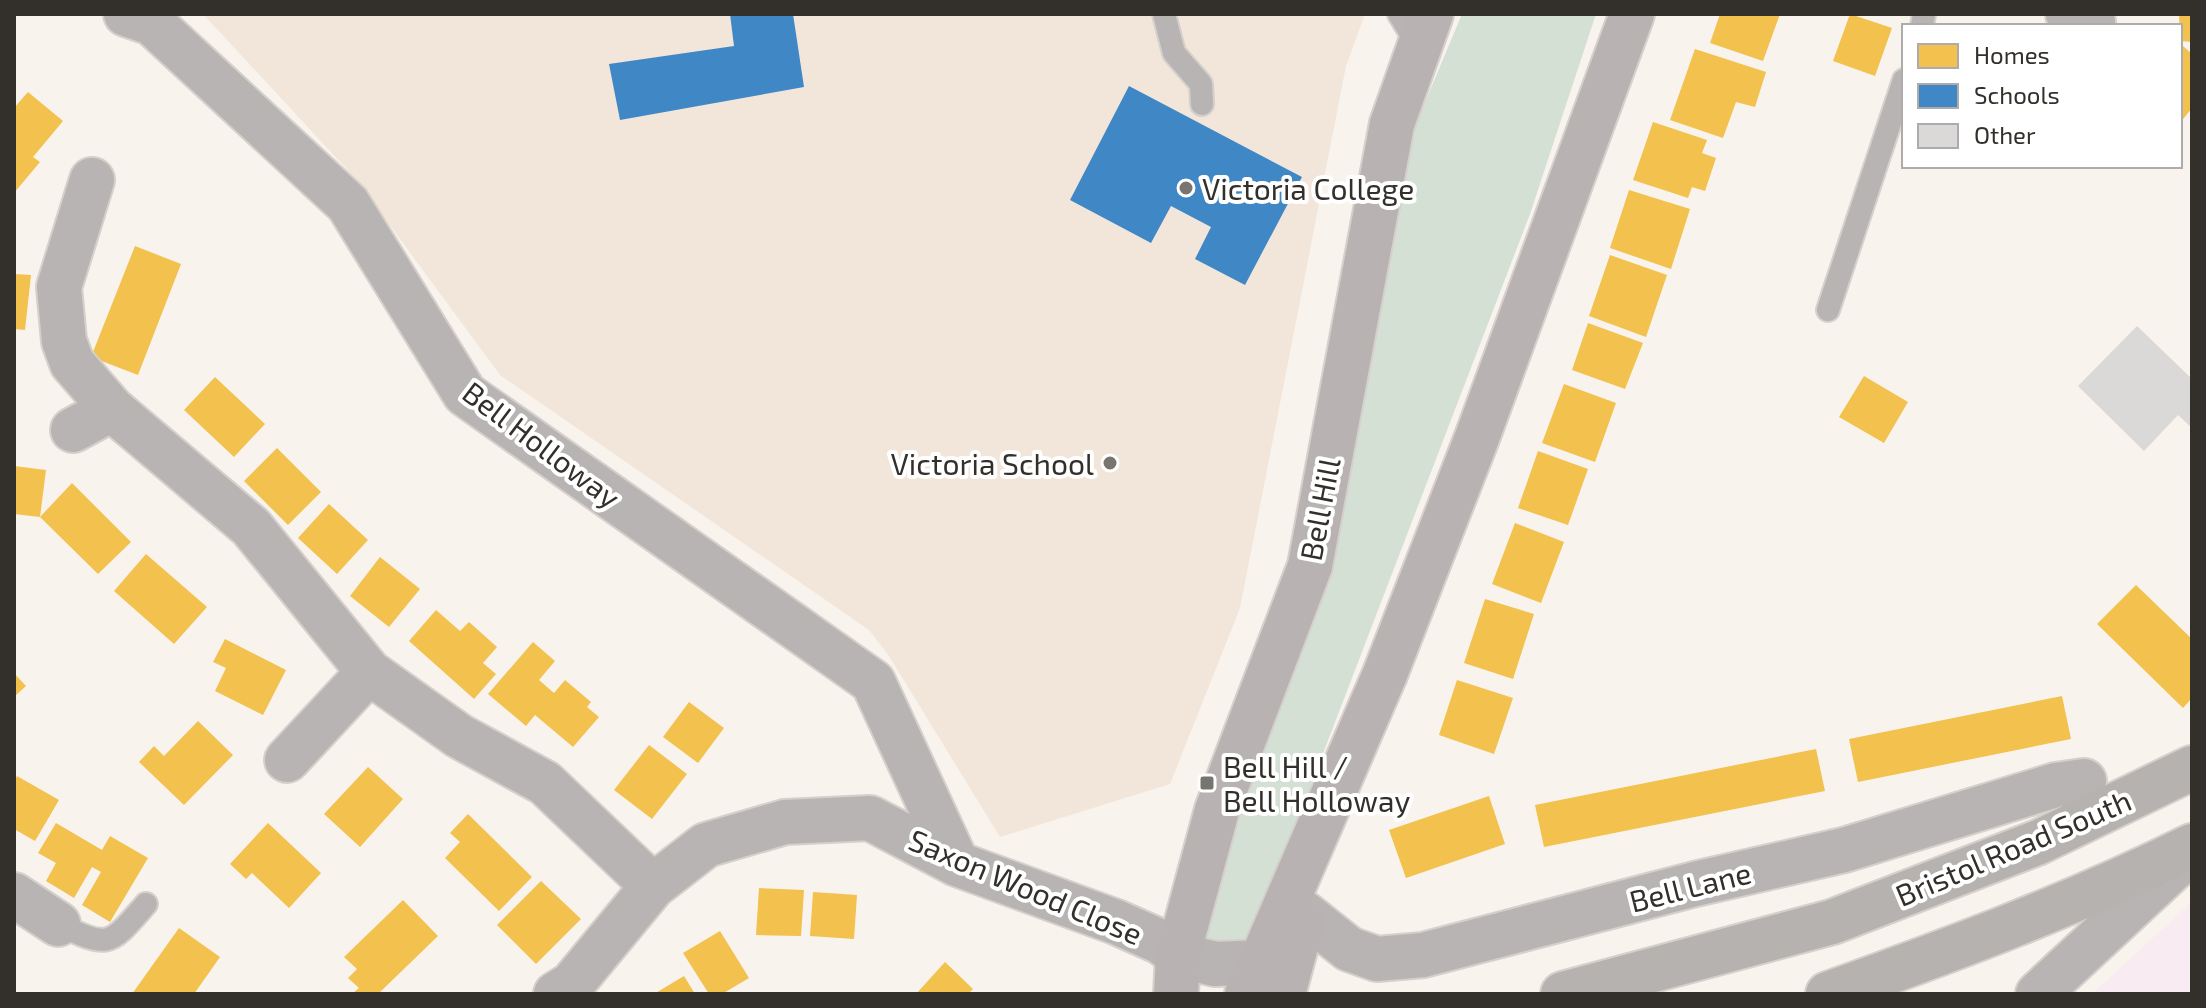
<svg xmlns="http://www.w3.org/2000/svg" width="2206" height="1008" viewBox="0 0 2206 1008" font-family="'Exo 2',sans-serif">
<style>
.commercial{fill:#f8ebf2}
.built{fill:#f2e6db}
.green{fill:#d4e0d3}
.homes{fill:#f2c14e}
.schools{fill:#3f88c5}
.building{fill:#dbd8d8}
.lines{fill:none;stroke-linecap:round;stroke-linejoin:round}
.lane-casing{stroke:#d5d0cb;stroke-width:26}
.street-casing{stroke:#d5d0cb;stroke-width:48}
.secondary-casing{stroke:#d5d0cb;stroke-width:48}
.highway-casing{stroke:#d5d0cb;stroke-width:48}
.lane{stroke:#b8b4b3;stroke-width:22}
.street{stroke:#b8b4b3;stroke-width:44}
.secondary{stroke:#b8b3b2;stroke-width:44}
.highway{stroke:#b6b2b0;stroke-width:44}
.poi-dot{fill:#78746f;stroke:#fff;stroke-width:3}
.labels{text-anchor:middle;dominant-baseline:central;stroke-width:8;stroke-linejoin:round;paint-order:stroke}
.poi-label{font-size:30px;fill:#332f2b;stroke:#fff;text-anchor:start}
.street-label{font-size:30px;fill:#332f2b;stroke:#fff}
</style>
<rect width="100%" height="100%" fill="#f9f3ed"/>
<path class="commercial" d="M 2192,902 L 2192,994 L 2092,994 Z"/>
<path class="built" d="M 203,14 L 1365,14 L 1346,66 L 1240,608 L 1170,784 L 1000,837 L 889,656 L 869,630 L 500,375 L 355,178 Z"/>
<path class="green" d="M 1462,14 L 1596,14 L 1530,214 L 1253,936 L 1231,946 L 1210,942 L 1203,930 L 1211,890 L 1316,616 L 1410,138 Z"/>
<path class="homes" d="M 1720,14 L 1780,14 L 1763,61 L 1710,43 Z
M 1850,14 L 1892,28 L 1875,76 L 1833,61 Z
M 2179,14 L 2192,14 L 2192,42 L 2180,41 Z
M 2183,46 L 2192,54 L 2192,108 L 2180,123 L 2180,50 Z
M 1695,49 L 1766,72 L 1755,107 L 1736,102 L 1723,138 L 1670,120 Z
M 28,92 L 63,121 L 33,157 L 40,162 L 14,193 L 14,108 Z
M 1653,122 L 1707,140 L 1702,153 L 1716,158 L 1705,191 L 1692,187 L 1688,198 L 1633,180 Z
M 1629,190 L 1690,209 L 1671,269 L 1610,248 Z
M 135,246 L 181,264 L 138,375 L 91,357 Z
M 1610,255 L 1667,275 L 1646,337 L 1589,316 Z
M 14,274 L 31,275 L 25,330 L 14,329 Z
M 1588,323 L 1643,343 L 1625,389 L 1572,370 Z
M 1864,376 L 1908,402 L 1884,443 L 1839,417 Z
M 215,377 L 265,424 L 234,457 L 184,410 Z
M 1564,384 L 1616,403 L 1595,462 L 1542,443 Z
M 277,448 L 321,492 L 288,525 L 244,481 Z
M 1538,451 L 1588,469 L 1568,525 L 1518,508 Z
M 14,466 L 46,470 L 40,517 L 72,483 L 131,542 L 98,574 L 40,517 L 14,514 Z
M 329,504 L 368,540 L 337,574 L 298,538 Z
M 1515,523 L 1564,542 L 1541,603 L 1492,584 Z
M 146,554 L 207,607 L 174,644 L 114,591 Z
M 380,557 L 420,589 L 389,627 L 350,596 Z
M 2136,585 L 2192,639 L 2192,698 L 2183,708 L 2097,624 Z
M 1485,599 L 1534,614 L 1513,679 L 1464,663 Z
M 436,610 L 460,631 L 469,622 L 497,647 L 483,663 L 496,674 L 474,699 L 409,641 Z
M 225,639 L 286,670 L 263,715 L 215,691 L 226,668 L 213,662 Z
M 533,642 L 555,661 L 539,680 L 554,693 L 565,680 L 591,702 L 587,707 L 599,717 L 573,747 L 535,715 L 526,726 L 488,694 Z
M 14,673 L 26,686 L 14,697 Z
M 1457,680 L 1513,698 L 1494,754 L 1439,735 Z
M 2062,696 L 2071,739 L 1858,782 L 1849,739 Z
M 689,702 L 724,728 L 698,763 L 663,737 Z
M 198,721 L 233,755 L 184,805 L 139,762 L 154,746 L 164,756 Z
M 649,745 L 687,774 L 652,819 L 614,790 Z
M 1816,749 L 1825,791 L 1544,847 L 1535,805 Z
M 368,767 L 403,799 L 360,847 L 324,814 Z
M 17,776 L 59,800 L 35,841 L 14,829 L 14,782 Z
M 1489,796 L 1505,844 L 1406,878 L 1389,830 Z
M 468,814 L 532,877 L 499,911 L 445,858 L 460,842 L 450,833 Z
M 56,823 L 102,850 L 110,836 L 148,858 L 110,922 L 82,905 L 101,872 L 92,867 L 74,898 L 46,881 L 56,863 L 38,853 Z
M 268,823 L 321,873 L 289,908 L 252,873 L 246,879 L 230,864 Z
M 541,881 L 581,919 L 536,964 L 497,925 Z
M 759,888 L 804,890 L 801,936 L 756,935 Z
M 813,892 L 857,895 L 854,939 L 810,936 Z
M 403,900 L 438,936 L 378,994 L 352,994 L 359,988 L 348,978 L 357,969 L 344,957 Z
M 179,928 L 220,957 L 194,994 L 132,994 Z
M 720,931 L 749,978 L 722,994 L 709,994 L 683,953 Z
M 945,962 L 973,989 L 968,994 L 916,994 Z
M 684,976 L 695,994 L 654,994 Z"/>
<path class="schools" d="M 730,14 L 793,14 L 804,87 L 620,120 L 609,64 L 734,46 Z
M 1129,86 L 1302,177 L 1245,285 L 1195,259 L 1211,227 L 1171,206 L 1151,243 L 1070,200 Z"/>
<path class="building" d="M 2137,326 L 2192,379 L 2192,428 L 2178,415 L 2144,451 L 2078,386 Z"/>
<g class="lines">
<g class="lane-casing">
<path id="lane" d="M 1164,14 L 1174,53 L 1201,84 L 1202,104
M 1399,14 L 1419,47
M 1922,26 L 1924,14
M 1828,310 L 1904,80
M 58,924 C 110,949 109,946 146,904"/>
</g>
<g class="street-casing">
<path id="street" d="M 126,14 L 152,23 L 348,204 L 465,394 L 873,682 L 957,864
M 2068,14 L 2093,22
M 92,180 L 59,287 L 64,341 L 72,363 L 112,409 L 251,527 L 369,672 L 459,736 L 545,783 L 653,886
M 73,430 L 112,409
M 287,760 L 369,672
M 14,895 L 58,924
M 1305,914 L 1349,949 L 1377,959 L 1423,955 L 1695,884 L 1844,850 L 2056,785 L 2084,781
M 556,994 L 572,984 L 653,886 L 706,845 L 785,822 L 870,818 L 957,864 L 1116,922 L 1161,942 L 1178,955 L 1215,964 L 1261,962
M 2038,994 L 2192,851"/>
</g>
<g class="secondary-casing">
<path id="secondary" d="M 1176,994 L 1178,955 L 1217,810 L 1310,566 L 1392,124 L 1431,14
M 1247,994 L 1385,674 L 1478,435 L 1632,14
M 1283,994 L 1302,923"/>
</g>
<g class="highway-casing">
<path id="highway" d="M 1563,994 L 1832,922 L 2039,842 L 2192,768
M 1828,994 C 1951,950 2075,904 2192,846"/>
</g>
<use href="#lane" class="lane"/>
<use href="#street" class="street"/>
<use href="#secondary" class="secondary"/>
<use href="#highway" class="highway"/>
</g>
<g class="poi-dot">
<circle cx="1186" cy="188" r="8"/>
<circle cx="1110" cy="463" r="8"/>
<rect x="1199" y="775" width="16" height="16" rx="4"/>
</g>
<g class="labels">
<g class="poi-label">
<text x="1202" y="188">Victoria College</text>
<text x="1094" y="463" text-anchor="end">Victoria School</text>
<text x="1223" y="766">Bell Hill /<tspan x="1223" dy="34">Bell Holloway</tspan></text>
</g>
<g class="street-label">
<text transform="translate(542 444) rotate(37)">Bell Holloway</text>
<text transform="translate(1319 509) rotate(-79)">Bell Hill</text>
<text transform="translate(2013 847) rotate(-23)">Bristol Road South</text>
<text transform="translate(1026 886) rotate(23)">Saxon Wood Close</text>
<text transform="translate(1690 886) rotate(-14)">Bell Lane</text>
</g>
</g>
<rect width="2206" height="1008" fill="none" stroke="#332f2b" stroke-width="32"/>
<rect x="1902" y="24" width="280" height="144" fill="#ffffff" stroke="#adacaa" stroke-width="2"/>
<rect x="1918" y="44" width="40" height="24" fill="#f2c14e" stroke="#adacaa" stroke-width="2"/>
<text x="1974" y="64" font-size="24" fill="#332f2b">Homes</text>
<rect x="1918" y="84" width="40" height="24" fill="#3f88c5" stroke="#adacaa" stroke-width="2"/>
<text x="1974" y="104" font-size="24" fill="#332f2b">Schools</text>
<rect x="1918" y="124" width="40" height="24" fill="#dbd8d8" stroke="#adacaa" stroke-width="2"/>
<text x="1974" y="144" font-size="24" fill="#332f2b">Other</text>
</svg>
